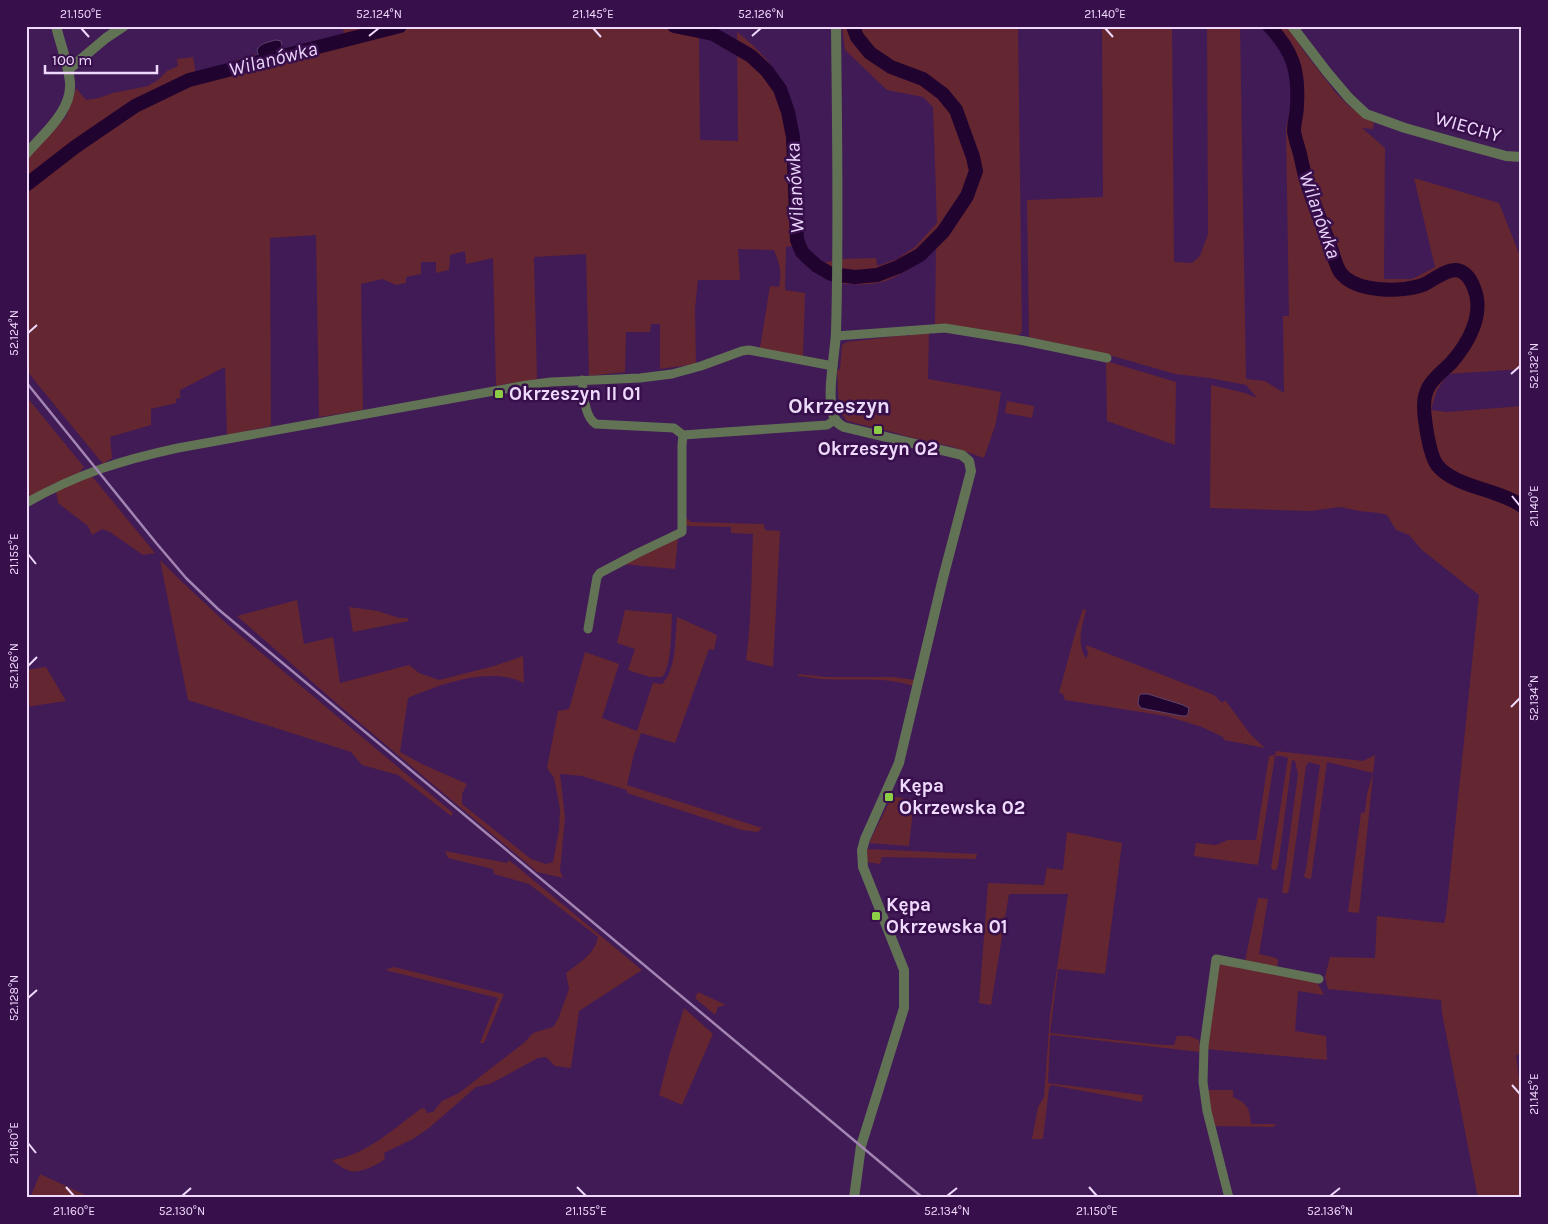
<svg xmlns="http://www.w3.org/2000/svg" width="1548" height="1224" viewBox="0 0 1548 1224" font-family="Karla,sans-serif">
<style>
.green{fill:#642631}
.water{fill:#210330;stroke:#5f436e}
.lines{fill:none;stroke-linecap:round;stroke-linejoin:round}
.river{stroke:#210330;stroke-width:14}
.minor{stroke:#627255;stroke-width:9}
.tertiary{stroke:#627255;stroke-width:10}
.rail{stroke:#a285b3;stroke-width:2.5}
.ticks{fill:none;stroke:#efd9fd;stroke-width:2}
.poi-dot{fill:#8bce46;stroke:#370f4b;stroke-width:2}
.labels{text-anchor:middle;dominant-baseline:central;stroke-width:5;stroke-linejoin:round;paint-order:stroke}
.street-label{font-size:19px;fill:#efd9fd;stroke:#370f4b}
.poi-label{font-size:19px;font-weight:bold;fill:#efd9fd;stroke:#370f4b;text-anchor:start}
.water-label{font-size:20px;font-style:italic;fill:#ebd5fa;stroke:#370f4b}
.quarter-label{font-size:21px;font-weight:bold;fill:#ecdbf8;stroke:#370f4b}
.neatline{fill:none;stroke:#efd9fd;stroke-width:2}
.ticks-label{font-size:12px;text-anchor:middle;fill:#efd9fd}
</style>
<rect width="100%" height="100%" fill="#411b56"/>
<path class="green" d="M 343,26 L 698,26 L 699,37 L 700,140 L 738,141 L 737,32 C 762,51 781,73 790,104 C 794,117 795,132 795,146 C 797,171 797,196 801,222 C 802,230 802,240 806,247 C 809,254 816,259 822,263 L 832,261 L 832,280 C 817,272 802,261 796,245 L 786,247 L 785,290 L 805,293 L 803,357 L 760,348 L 770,286 L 779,287 C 782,272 780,265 774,250 L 738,249 L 740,280 L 698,280 L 695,309 L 696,364 L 660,369 L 660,324 L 651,324 L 650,332 L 626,332 L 625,372 L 589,376 L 586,254 L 534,257 L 537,379 L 496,386 L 493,258 L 466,264 L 465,251 L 450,255 L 449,270 L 436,273 L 436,262 L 421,262 L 421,274 L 406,277 L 406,283 L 396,285 L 382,279 L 361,284 L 363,410 L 319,417 L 316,235 L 270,238 L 271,426 L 227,435 L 225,367 L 180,390 L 180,398 L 176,399 L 176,403 L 151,409 L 151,425 L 110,437 L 112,458 L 103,464 L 26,370 L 26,159 L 66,117 L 76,88 L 86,100 L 99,98 L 113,93 L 148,86 L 158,80 L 167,71 L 178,66 L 177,59 L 193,57 L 196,75 L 255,54 L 257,60 L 344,36 Z
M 842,26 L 1018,26 L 1022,331 L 1020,334 L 1014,336 L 935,324 L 936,246 C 917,263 897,282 870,284 C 861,285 851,284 843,284 L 841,259 L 876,258 L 877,266 L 897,259 L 915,247 L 937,223 L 933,107 L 923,97 L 887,90 L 845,50 Z
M 1102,26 L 1172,26 L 1174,262 L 1192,263 L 1200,256 L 1208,234 L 1207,26 L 1240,26 L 1246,379 L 1265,381 L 1284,393 L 1283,316 L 1289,316 L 1286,128 C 1294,98 1296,72 1278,45 C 1273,38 1270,32 1263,26 L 1288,26 L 1303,50 L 1336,93 L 1350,107 L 1374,123 L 1373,129 L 1362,128 L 1385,148 L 1384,279 L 1412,279 L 1435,267 L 1414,178 L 1499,203 L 1522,261 L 1522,369 L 1448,374 L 1437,390 L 1431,410 L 1447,412 L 1522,406 L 1522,1054 L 1516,1055 L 1522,1101 L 1522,1198 L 1478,1198 L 1442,1013 L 1441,1000 L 1328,989 L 1325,977 L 1330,957 L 1375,958 L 1377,916 L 1444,923 L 1446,915 L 1479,595 L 1422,550 L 1409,535 L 1396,530 L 1387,515 L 1379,513 L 1359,511 L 1341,507 L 1310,511 L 1210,508 L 1211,385 L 1245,393 L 1257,398 L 1246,385 L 1210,378 L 1175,374 L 1106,354 L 1029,337 L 1027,200 L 1103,197 Z
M 929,332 L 928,379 L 1001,392 L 996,423 L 984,458 L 953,447 L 905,436 L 896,433 L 847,421 L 839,410 L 837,370 L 840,369 L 842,345 L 847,342 L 906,335 L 908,337 L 910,333 Z
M 1106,361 L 1176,382 L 1175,445 L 1107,421 Z
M 26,396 L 84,467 L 78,474 L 53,484 L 30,497 L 26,488 Z
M 1007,401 L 1034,406 L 1032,418 L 1005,413 Z
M 91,475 L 155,553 L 143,555 L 110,532 L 102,529 L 92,535 L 88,526 L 58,503 L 56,491 Z
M 686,518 L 691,522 L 764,524 L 765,530 L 780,531 L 773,667 L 746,660 C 752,618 751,576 753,534 L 731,533 L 731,527 L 686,526 Z
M 678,537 L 675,569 L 622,564 Z
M 160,560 L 178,578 L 228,625 L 453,813 L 451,816 L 398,775 L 362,765 L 351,752 L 188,700 Z
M 297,600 L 304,644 L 333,637 L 340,683 L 409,665 L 419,673 L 439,680 L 494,666 L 523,656 L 524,683 C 490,666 442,684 408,698 L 400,752 L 422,764 L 467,784 L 462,794 L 462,804 L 531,859 L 546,864 L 553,862 L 559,830 L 560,809 L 554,778 L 547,768 L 558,711 L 569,709 L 585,652 L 619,664 L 602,718 L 637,731 L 653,683 L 662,684 C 677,669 675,637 677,617 L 717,635 L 714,650 L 709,649 L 675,743 L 641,733 L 634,754 L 627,785 L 762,828 L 758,832 L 742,830 L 627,793 L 627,790 L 582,776 L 560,774 L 565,817 L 560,871 L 563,878 L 537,872 L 341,707 L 237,616 Z
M 349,607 L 378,611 L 399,618 L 407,618 L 409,621 L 353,632 Z
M 1083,609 L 1086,610 C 1082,627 1076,642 1086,659 L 1088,653 L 1086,645 L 1214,695 L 1222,703 L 1225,700 L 1251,735 L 1265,748 L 1224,740 L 1223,737 L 1202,727 L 1166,716 L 1065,700 L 1063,694 L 1059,693 L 1076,630 Z
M 625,610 L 672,614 C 671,630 672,666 662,677 L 650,677 L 628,670 L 635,649 L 617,643 Z
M 46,667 L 66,701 L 26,707 L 26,670 Z
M 799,674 L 826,677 L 893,677 L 915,680 L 913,686 C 884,676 853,681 822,679 C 814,678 806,677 798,676 Z
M 1276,751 L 1363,761 L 1375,755 L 1359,913 L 1348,912 L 1361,813 L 1365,812 L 1367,794 L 1373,773 L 1327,762 L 1311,879 L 1306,878 L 1304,876 L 1306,869 L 1320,765 L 1309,762 L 1306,766 L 1291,878 L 1288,893 L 1282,893 L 1298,774 L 1295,761 L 1292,760 L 1278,866 L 1276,870 L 1273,870 L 1271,868 L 1288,758 L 1282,756 L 1275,756 L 1258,865 L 1194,856 L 1196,843 L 1216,845 L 1228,840 L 1256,840 L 1269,756 L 1275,755 Z
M 892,796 L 914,800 L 909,846 L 869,843 Z
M 1067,832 L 1122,843 L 1105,974 L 1058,969 L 1050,1033 L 1163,1045 L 1174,1045 L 1177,1036 L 1189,1036 L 1199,1040 L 1200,1052 L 1051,1035 L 1050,1037 L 1048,1083 L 1143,1095 L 1142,1102 L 1051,1085 L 1049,1088 L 1043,1139 L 1032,1139 L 1038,1107 L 1044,1097 L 1050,1015 L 1068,894 L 1009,894 L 991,1005 L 979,1003 L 988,883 L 1044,885 L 1047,868 L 1063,870 Z
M 868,849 L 977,854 L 976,859 L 882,857 L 880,864 L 867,862 L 866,852 Z
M 445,851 L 507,863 L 509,860 L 642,970 L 579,1011 L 571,1068 L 555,1066 L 546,1057 L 538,1058 L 490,1084 L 476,1087 L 429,1128 L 413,1139 L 384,1153 L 385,1159 C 377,1165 359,1174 350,1171 C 343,1169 337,1164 332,1160 C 367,1155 394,1128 422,1108 L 425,1109 L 427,1113 L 433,1112 L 442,1101 L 459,1093 L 525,1042 L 533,1033 L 553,1027 L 558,1019 L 569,989 L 566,973 C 579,963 595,954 598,937 L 529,884 L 494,874 L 493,869 L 448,858 Z
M 1258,898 L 1268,899 L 1259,954 L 1276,958 L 1278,960 L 1277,968 L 1245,961 Z
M 1218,962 L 1317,982 L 1324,995 L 1298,991 L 1295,1031 L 1326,1036 L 1327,1060 L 1206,1049 Z
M 394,967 L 504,994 L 484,1043 L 480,1043 L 498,998 L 385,970 Z
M 698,992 L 726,1005 L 718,1007 L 715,1015 L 695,998 Z
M 684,1008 L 713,1034 L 682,1105 L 659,1095 L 669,1056 Z
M 1205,1090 L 1233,1090 L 1233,1097 C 1248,1104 1249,1107 1251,1124 L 1277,1124 L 1273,1127 L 1214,1126 Z
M 40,1174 L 92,1198 L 30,1198 Z"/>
<path class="water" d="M 276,40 L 281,41 L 283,49 L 259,56 C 252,45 268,42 276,40 Z
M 1141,694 L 1148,694 L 1183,705 L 1189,708 L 1188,714 L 1186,716 L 1182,716 L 1141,708 L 1138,704 L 1139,696 Z"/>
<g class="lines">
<path class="river" d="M 674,26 L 713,34 L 751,56 L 767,71 L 780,89 L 788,112 L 793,137 L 797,240 L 802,252 L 808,258 L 817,266 L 831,274 L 855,277 L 877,275 L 898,267 L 920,255 L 943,232 L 967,196 L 976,171 L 973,157 L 956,110 L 943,94 L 923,79 L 891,67 L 870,53 L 857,37 L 853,26
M 1269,26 C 1293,51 1299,71 1297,105 C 1297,114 1294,123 1294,131 C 1295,139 1298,146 1300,154 C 1302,163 1304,173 1307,183 C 1313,202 1321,221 1328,240 C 1332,249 1335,264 1340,272 C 1355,293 1404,293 1425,284 C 1435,279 1445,270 1456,270 C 1466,271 1471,280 1474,288 C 1485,314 1468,344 1451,363 C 1443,371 1433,378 1428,388 C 1421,401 1425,419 1427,433 C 1429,443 1431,457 1437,465 C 1454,487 1498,489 1522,506
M 26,185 L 75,147 L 135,106 L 189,80 L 400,26"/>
<path class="minor" d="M 836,336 L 945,328 L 1025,341 L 1107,358
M 582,380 C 584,394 584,417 596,424 L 674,428 L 683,435 L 827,425 L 835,420
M 26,503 C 77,474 122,460 178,448 L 527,385 L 551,382 L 640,378 L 672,374 L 701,366 L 742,351 L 749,350 L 833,366
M 588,629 L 597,577 L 600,573 L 638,553 L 682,532 L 682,445 L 683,435
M 1229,1198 L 1207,1111 L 1203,1082 L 1204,1046 L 1216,959 L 1319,979"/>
<path class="tertiary" d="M 836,26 C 837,128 839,231 836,333 C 835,354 825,402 835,419 C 837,423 840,425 844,427 L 962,455 L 969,461 L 971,471 L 943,578 L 899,763 L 865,839 L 862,850 L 863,867 L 904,970 L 904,1008 L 861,1146 L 854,1198
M 1292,26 L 1327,72 L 1349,98 L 1366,114 L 1405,128 L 1451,141 L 1506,156 L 1522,157
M 68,70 L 106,38 L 124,26
M 26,154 C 43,134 72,111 70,83 C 69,66 60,43 56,26"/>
<path class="rail" d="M 26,382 L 157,544 L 186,578 L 218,609 L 923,1198"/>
</g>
<path class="ticks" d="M 81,28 L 89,37M 593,28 L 601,37M 1105,28 L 1113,37M 369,36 L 379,28M 752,36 L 761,28M 28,333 L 37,325M 1511,374 L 1520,366M 1512,496 L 1520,506M 28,554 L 36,564M 28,666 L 37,657M 1511,707 L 1520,698M 28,998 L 37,990M 1512,1085 L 1520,1094M 28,1143 L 36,1153M 66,1187 L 74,1196M 577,1187 L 586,1196M 1089,1187 L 1097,1196M 182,1196 L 191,1188M 947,1196 L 957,1188M 1330,1196 L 1340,1188"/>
<g class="poi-dot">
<rect x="494" y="389" width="10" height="10" rx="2.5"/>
<rect x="873" y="425" width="10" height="10" rx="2.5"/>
<rect x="884" y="792" width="10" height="10" rx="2.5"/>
<rect x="871" y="911" width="10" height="10" rx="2.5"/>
</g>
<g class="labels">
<g class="street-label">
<text transform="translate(1468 127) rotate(16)">WIECHY</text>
</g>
<g class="poi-label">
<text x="509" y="394">Okrzeszyn II 01</text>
<text x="878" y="449" text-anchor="middle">Okrzeszyn 02</text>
<text x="899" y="786">Kępa<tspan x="899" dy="22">Okrzewska 02</tspan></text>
<text x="886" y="905">Kępa<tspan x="886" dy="22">Okrzewska 01</tspan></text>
</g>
<g class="water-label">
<text transform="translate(273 59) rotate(-14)">Wilanówka</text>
<text transform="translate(795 188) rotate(-93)">Wilanówka</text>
<text transform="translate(1320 215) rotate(71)">Wilanówka</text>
</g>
<g class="quarter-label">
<text x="839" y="406">Okrzeszyn</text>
</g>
</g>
<rect width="1548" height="1224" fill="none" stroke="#370f4b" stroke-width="55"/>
<path d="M45 65v8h112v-8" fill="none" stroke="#efd9fd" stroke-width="2.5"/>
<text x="52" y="65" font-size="15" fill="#efd9fd" stroke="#370f4b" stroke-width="4" paint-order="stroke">100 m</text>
<rect x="28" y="28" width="1492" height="1168" class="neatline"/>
<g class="ticks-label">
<text x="81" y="18">21.150°E</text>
<text x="379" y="18">52.124°N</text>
<text x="593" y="18">21.145°E</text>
<text x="761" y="18">52.126°N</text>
<text x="1105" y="18">21.140°E</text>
<text transform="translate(14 333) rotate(-90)" y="4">52.124°N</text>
<text transform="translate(1534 366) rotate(-90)" y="4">52.132°N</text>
<text transform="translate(1534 506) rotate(-90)" y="4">21.140°E</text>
<text transform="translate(14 554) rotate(-90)" y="4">21.155°E</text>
<text transform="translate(14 666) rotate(-90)" y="4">52.126°N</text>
<text transform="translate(1534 698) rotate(-90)" y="4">52.134°N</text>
<text transform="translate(14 998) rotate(-90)" y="4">52.128°N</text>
<text transform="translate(1534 1094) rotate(-90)" y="4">21.145°E</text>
<text transform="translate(14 1143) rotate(-90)" y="4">21.160°E</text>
<text x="74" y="1215">21.160°E</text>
<text x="182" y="1215">52.130°N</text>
<text x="586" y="1215">21.155°E</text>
<text x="947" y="1215">52.134°N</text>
<text x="1097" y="1215">21.150°E</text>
<text x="1330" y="1215">52.136°N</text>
</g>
</svg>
